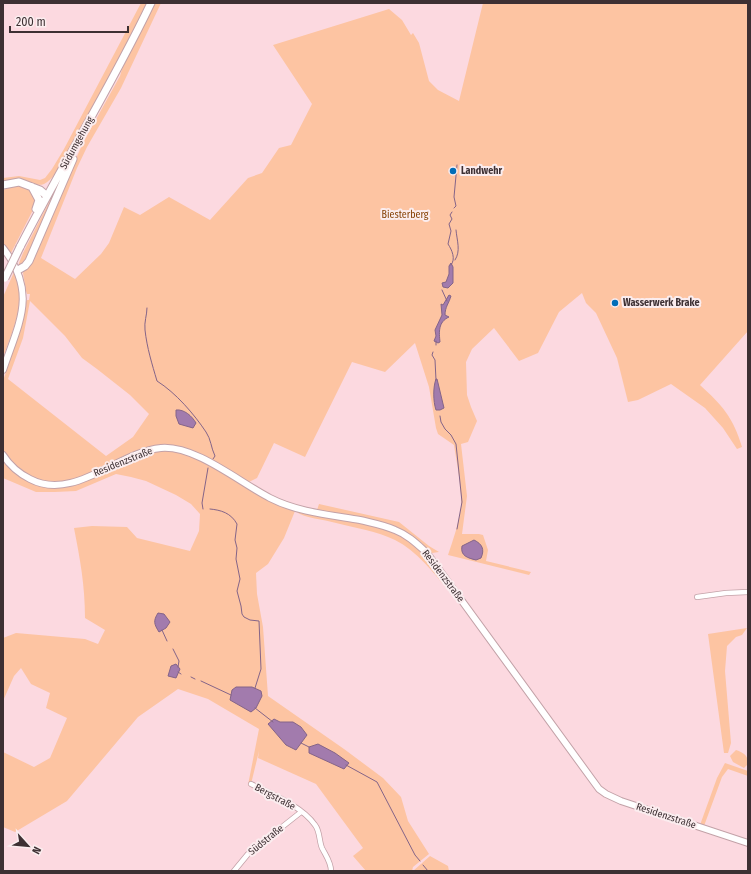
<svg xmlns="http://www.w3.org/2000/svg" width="751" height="874" viewBox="0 0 751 874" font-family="'Fira Sans Condensed',sans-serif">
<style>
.green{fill:#fdc4a2;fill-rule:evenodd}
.water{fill:#a27bad;stroke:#846488}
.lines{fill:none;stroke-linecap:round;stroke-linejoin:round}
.stream{stroke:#846488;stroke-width:1}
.minor-casing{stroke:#c3a2a8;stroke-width:6}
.secondary-casing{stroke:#c3a2a8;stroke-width:8}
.primary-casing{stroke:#c3a2a8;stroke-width:9}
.minor{stroke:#fff;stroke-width:4.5}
.secondary{stroke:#fff;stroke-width:6}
.primary{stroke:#fff;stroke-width:7}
.primary-bridge-casing{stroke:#c3a2a8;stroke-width:9;stroke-linecap:butt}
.primary-bridge{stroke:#fff;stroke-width:7}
.poi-dot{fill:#006db8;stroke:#fbedef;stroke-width:1.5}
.labels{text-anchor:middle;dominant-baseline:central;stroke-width:4;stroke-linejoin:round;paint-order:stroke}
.street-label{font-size:10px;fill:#3d3033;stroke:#fbedef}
.poi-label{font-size:10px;font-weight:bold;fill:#3d3033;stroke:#fbedef;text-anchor:start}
.park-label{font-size:10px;fill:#853e00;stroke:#fbedef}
</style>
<rect width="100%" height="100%" fill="#fcd9e0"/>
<path class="green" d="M 141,3 L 148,3 L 126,47 L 64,159 C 59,167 53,180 44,184 C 36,187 29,181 22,179 C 16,178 9,180 3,182 L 3,178 L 19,176 L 40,180 L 45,178 L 52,169 L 64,149 Z
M 154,3 L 161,3 L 121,88 L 87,147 L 77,168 L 41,258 L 75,279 L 101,254 L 109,243 L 124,207 L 140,215 L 169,197 L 210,220 L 248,178 L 262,173 L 279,148 L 291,145 L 312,104 L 273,45 L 389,9 L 402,20 L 411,35 L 413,33 L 419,43 L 429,81 L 438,90 L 459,101 L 483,3 L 748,3 L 748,331 L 700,385 C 722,405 733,417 742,447 L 737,449 L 723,428 L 705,408 L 671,384 L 638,400 L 628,402 L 617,358 L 596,313 L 586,303 L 582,293 L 559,312 L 538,353 L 519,361 L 494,328 L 472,349 L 466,362 L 467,395 L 471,407 L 477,421 L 468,442 L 461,444 L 467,496 L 462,534 L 479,534 L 483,535 L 488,550 L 486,561 L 531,572 L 529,575 L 448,555 C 453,540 459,523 461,507 C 462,487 457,465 454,445 L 438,434 L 436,428 L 429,387 L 415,343 L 385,372 L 352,362 L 305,457 L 274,443 L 257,478 L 247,483 L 270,501 L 295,511 L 317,510 L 319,504 L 399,522 L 429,546 L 439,552 L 432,553 L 427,558 L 450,589 L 448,590 C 433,572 417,551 395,540 C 377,531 355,528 336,523 C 323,519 306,519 295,511 L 284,538 L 268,564 L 256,573 L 257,594 L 263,627 L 268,696 L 344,749 L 383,778 L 401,797 L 408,821 L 429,854 L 413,867 L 412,871 L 366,871 L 353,856 L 363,848 L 316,784 L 258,758 L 259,751 L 251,784 L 273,797 L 248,785 L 259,729 L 208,699 L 178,689 L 138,717 L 67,801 L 15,832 L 3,827 L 3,752 L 34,767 L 50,758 L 67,718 L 46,708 L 50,693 L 31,684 L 21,668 L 14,676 L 3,701 L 3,638 L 16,633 L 85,639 L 98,644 L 105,630 L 85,618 C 85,585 80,559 74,528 L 92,526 L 127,527 L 137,538 L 190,551 L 199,531 L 200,514 L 191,504 L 176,495 L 146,481 L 131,477 L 116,474 L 76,491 L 55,492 L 36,492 L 3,478 L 3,381 L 22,324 L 26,302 L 27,300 L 29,300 L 30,294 L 27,294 L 26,291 L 23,273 L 84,141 L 120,76 L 123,66 ZM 30,301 L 65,336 L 82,358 L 97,369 L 130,395 L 149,414 L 133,437 L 106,456 L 8,379 L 23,338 ZM 274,719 L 280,722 L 288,723 L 286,744 L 269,724 Z
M 65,171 L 26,260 L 20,265 L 19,265 L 19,263 L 23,253 Z
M 14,186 L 21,186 L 32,191 L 35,200 L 35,206 L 11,253 L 3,243 L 3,190 Z
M 14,272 C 27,304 13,328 3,358 L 3,297 Z
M 747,628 L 742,635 L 736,637 L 727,646 L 725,671 L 731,743 L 728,753 L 724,753 L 708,634 Z
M 736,750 C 744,753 748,755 748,764 L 744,768 L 733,762 L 730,756 Z
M 725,763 L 748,771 L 748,776 L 728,769 L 722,777 L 704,826 L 700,825 L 717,778 Z
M 430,856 L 448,866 L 449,871 L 413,871 Z"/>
<path class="water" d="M 451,263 L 453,267 L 453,283 L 448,288 L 443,287 L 442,283 L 446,282 L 449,274 L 449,266 Z
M 449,295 L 451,296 C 449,303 445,307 445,315 L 449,317 C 438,322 439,332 440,342 L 438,343 L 434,341 L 436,336 L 435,330 L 442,315 L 441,304 L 443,305 Z
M 436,379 L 437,379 L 438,383 L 444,408 L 440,410 L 436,410 C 433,401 433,387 436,379 Z
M 176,410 C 184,409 192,416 196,423 L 193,428 L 179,424 L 176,416 Z
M 474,540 C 482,544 485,549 481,558 L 476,560 C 468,558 460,556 462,546 Z
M 158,613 L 164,614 L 170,622 L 166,628 L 159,632 C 154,624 153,621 158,613 Z
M 176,664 L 180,669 L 176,678 L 168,676 L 171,666 Z
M 236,687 L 252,687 L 261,691 L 262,696 L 256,708 L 251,712 L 230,700 L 232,690 Z
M 274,719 L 280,722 L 293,722 L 301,727 L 307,735 L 296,750 L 286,745 L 268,724 Z
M 318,744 L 335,753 L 349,763 L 344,769 L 309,753 L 309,747 Z"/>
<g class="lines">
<path class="stream" d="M 454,208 L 456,206 L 454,197 L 457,165
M 455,260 C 461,251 457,241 456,230
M 451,265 C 456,259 452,250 448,244 L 451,231 L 449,224 L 452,219 L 450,215 L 452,212
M 442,290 L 447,301
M 147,308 C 147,315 144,322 145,330 C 147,348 152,364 157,381 C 176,393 194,414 206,432 C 211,439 211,448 215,456 L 213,459
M 436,345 L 436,341
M 433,352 L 432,355 L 435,360 L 436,380
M 440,416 L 441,422 L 445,429 L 451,435 L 456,444 L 462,502 L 457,529
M 203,509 L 202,503 L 208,468
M 210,509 C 221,510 231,513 237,524 L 235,540 L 237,548 L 236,559 L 240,579 L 237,591 L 241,606 L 242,614 L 244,617 L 250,620 L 259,621 L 261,669 L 255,688
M 162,630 L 167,641
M 173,649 L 179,661 L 178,667
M 178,672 L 181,674
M 191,677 L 195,679
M 201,681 L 231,695
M 255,708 L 273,722
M 301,743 L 309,747
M 346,765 L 377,782 L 415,855 L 420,861
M 423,865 L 428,871"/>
<g class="minor-casing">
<path id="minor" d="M 697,597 L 726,593 L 748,592
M 251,784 C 271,794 302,806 315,825 C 320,831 319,841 322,848 C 326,856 331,862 331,871
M 234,871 L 248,854 L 301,812"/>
</g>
<g class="secondary-casing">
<path id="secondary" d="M 3,248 C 38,293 19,322 3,370
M 3,455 C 10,466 18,473 30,479 C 74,502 118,452 161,448 C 195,445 239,482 270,498 C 297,512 330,515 360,520 C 372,523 384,525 395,530 C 408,535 417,544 427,553 L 599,789 L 606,794 L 621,801 L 748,843"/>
</g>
<g class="primary-casing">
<path id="primary" d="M 3,185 L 19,182 L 40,190 L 47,196
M 32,187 L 39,200 L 36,209
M 20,247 C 62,165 111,87 151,3
M 18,270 L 25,266 L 29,261 L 73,159"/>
</g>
<use href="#minor" class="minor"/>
<use href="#secondary" class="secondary"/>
<use href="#primary" class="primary"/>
<g class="primary-bridge-casing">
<path id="primary-bridge" d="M 5,278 L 20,247"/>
</g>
<use href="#primary-bridge" class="primary-bridge"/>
</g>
<g class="poi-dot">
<circle cx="453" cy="171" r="4"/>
<circle cx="615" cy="303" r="4"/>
</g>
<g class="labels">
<g class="street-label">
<text transform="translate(77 143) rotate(-61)">Südumgehung</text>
<text transform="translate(123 462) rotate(-22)">Residenzstraße</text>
<text transform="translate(443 576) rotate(53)">Residenzstraße</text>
<text transform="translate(275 797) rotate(28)">Bergstraße</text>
<text transform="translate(666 816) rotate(18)">Residenzstraße</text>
<text transform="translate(266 840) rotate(-39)">Südstraße</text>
</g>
<g class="poi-label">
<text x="461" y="171">Landwehr</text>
<text x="623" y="303">Wasserwerk Brake</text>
</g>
<g class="park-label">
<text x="405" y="215">Biesterberg</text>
</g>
</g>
<rect width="751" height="874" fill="none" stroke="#3d3033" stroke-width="8"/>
<g transform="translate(28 846) rotate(117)" stroke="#fbedef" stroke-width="3" paint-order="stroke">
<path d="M0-3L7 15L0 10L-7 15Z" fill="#3d3033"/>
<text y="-6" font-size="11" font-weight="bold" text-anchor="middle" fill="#3d3033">N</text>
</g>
<path d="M10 26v6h118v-6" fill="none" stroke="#3d3033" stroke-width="2"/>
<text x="16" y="26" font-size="12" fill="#3d3033" stroke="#fbedef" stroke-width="3" paint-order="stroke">200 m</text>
</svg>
